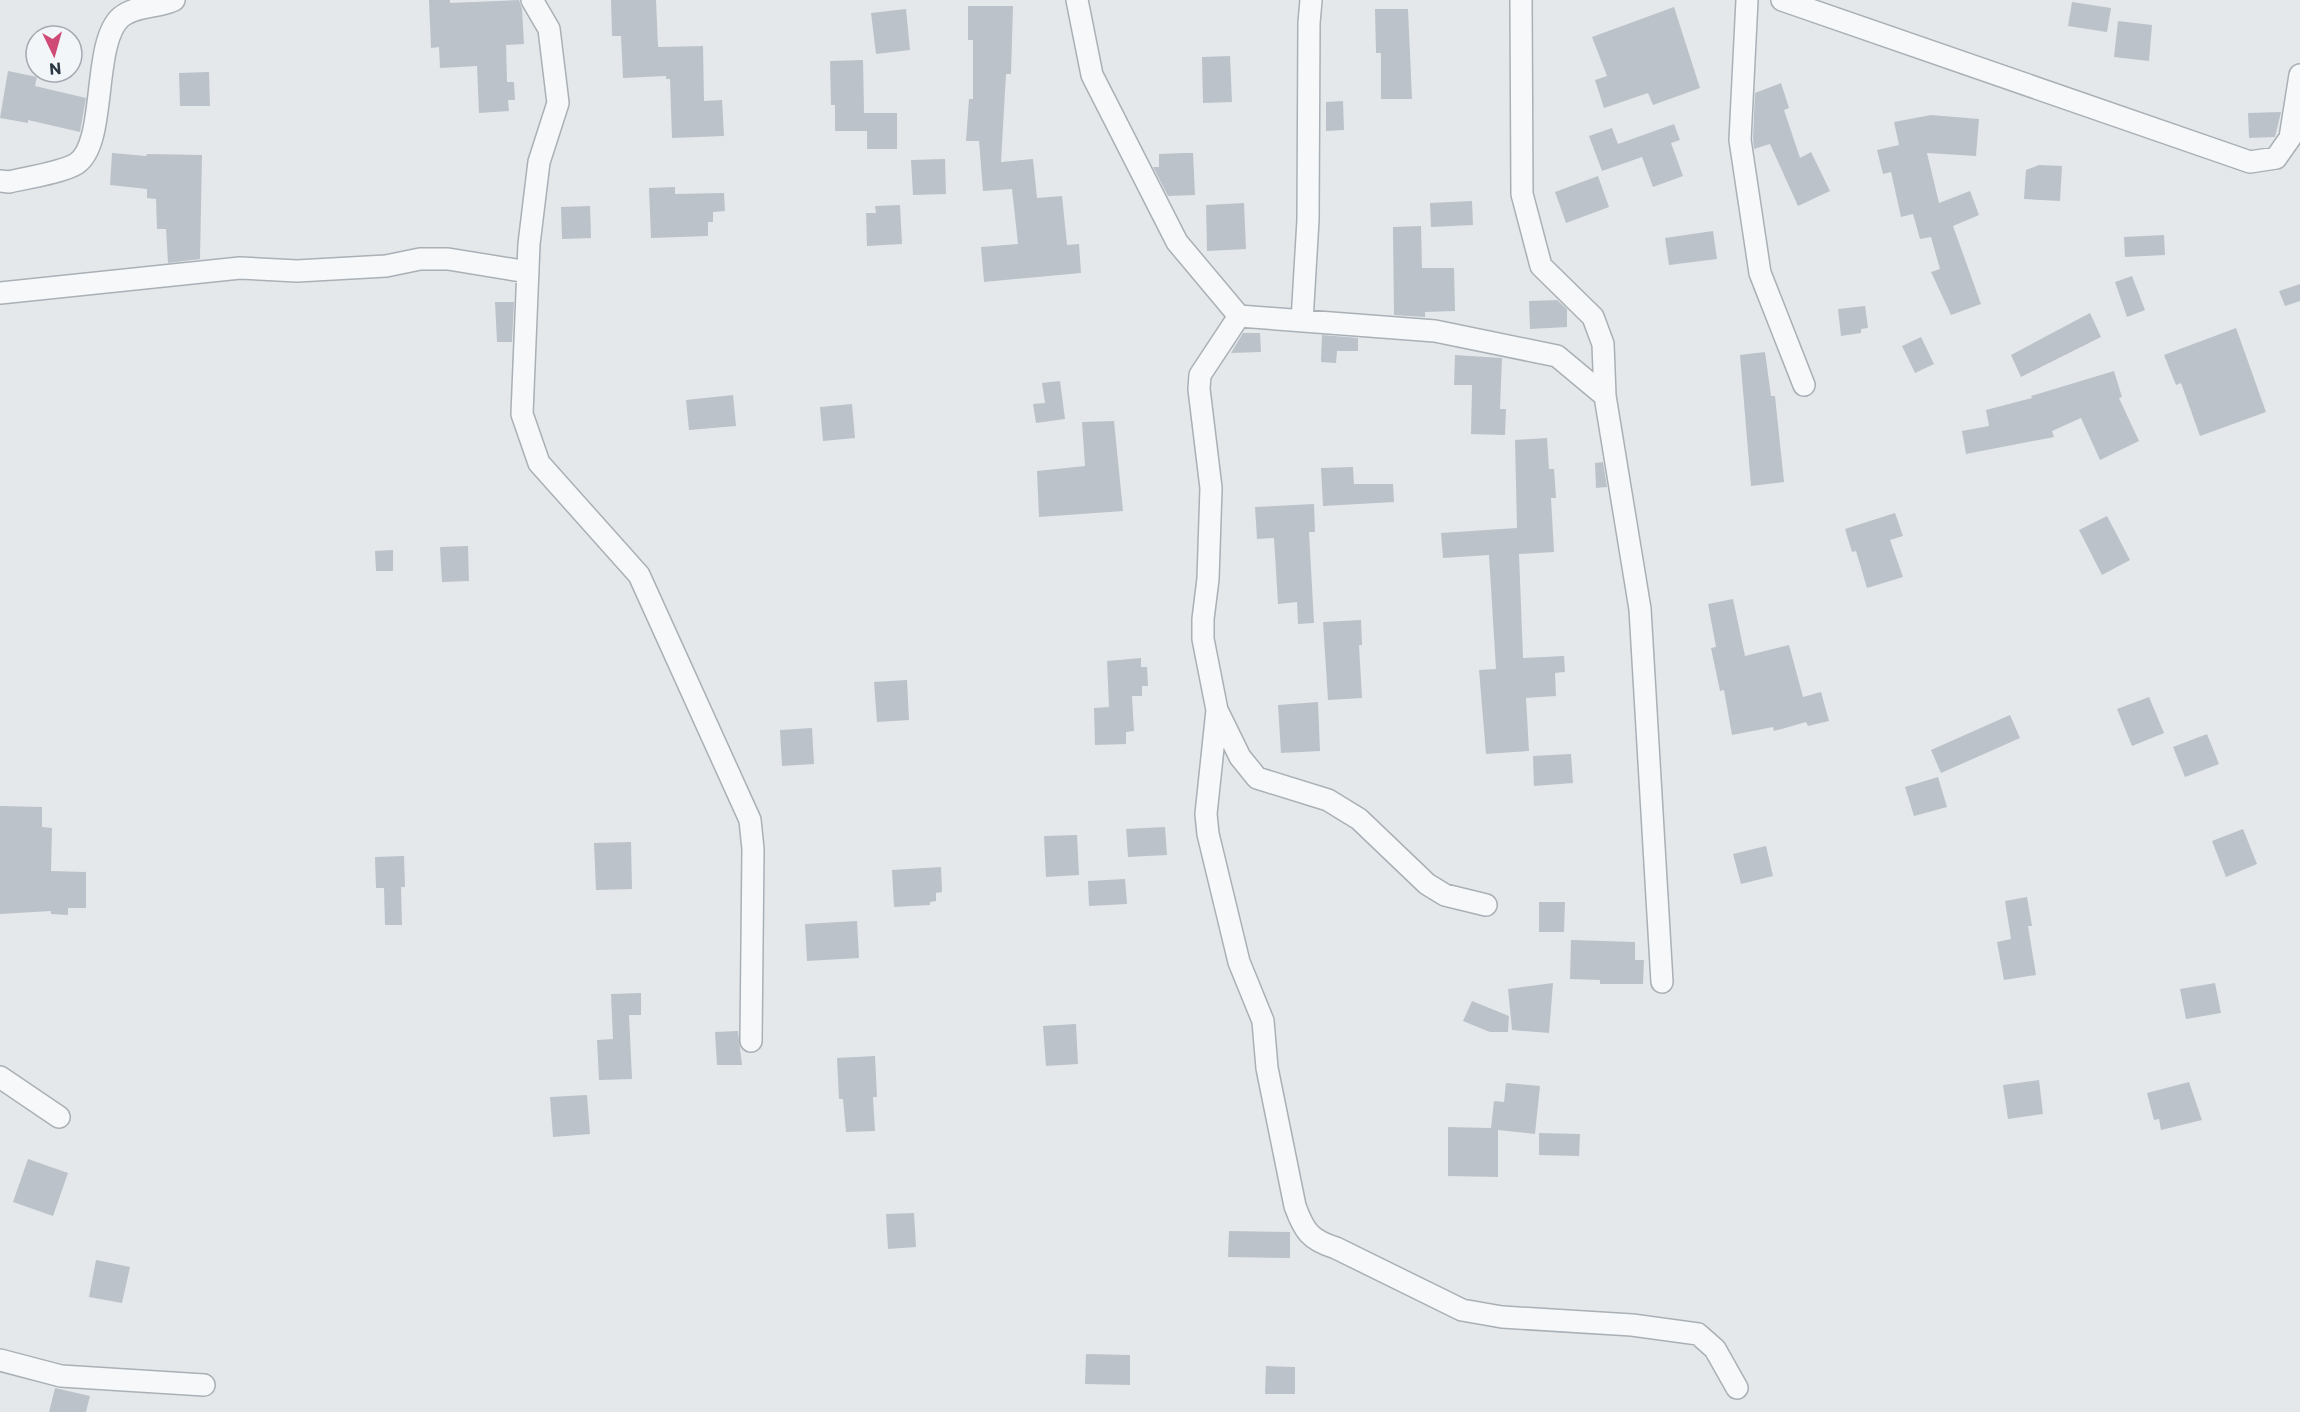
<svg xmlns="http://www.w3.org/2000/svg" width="2300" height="1412" viewBox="0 0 2300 1412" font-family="Commissioner,sans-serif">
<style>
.building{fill:#bbc2c9}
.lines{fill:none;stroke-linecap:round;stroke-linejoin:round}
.street-casing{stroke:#a9b0b6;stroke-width:24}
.street{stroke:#f6f8fa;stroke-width:21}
</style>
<rect width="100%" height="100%" fill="#e4e8eb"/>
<path class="building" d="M 429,0 L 450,0 L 450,3 L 519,0 L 522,9 L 524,44 L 506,45 L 507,82 L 514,82 L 515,100 L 508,100 L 509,111 L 479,113 L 477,66 L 440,68 L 439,47 L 431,48 Z
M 611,0 L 656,0 L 658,47 L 703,46 L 704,101 L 722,100 L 724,136 L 672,138 L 670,79 L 666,79 L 666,76 L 623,78 L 621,36 L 612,36 Z
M 2072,2 L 2111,8 L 2107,32 L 2068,26 Z
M 968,6 L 1013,6 L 1011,74 L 1006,74 L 1001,162 L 1033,159 L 1037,198 L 1062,196 L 1067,245 L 1079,244 L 1081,273 L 984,282 L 981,247 L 1018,244 L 1012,189 L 983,191 L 979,141 L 966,141 L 969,99 L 973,99 L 973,40 L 968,40 Z
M 1674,7 L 1700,88 L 1653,105 L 1648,93 L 1604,108 L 1595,80 L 1607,76 L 1592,37 Z
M 906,9 L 910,50 L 876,54 L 871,13 Z
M 1375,9 L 1408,9 L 1412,99 L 1381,99 L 1381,53 L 1376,53 Z
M 2118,21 L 2152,25 L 2149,61 L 2114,57 Z
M 1230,56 L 1232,102 L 1203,103 L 1202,57 Z
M 863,60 L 864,113 L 897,113 L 897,149 L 867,149 L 867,131 L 835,131 L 835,105 L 831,105 L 830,61 Z
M 8,71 L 37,77 L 35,86 L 86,98 L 80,132 L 28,120 L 28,123 L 0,118 Z
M 209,72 L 210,106 L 180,106 L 179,73 Z
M 1781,83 L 1789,108 L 1784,110 L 1800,158 L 1811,152 L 1830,191 L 1798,206 L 1770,144 L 1754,149 L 1753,139 L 1755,93 Z
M 1343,101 L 1344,130 L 1326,131 L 1326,102 Z
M 2281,112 L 2275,137 L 2249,138 L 2248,113 Z
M 1931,115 L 1979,119 L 1976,156 L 1927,153 L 1939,203 L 1970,191 L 1979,215 L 1953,226 L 1981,304 L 1951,315 L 1931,272 L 1940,269 L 1931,237 L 1920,239 L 1913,214 L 1901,217 L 1891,172 L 1883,174 L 1877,150 L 1899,145 L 1894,122 Z
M 1674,124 L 1680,140 L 1671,143 L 1683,176 L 1653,187 L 1642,157 L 1602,171 L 1589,136 L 1612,128 L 1618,144 Z
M 112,153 L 146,156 L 147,154 L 202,155 L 200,259 L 168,263 L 166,229 L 157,229 L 156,199 L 147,198 L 147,189 L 110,185 Z
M 1185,153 L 1193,153 L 1195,195 L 1168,196 L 1153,167 L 1159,167 L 1159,154 Z
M 945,159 L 946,194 L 913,195 L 911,160 Z
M 2039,165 L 2062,166 L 2060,201 L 2024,199 L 2026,170 Z
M 1598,176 L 1609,207 L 1566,223 L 1555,192 Z
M 675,187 L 675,194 L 724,193 L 725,211 L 713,212 L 713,222 L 708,222 L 708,236 L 651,238 L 649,188 Z
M 1472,201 L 1473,225 L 1431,227 L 1430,203 Z
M 1244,203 L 1246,249 L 1207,251 L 1206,205 Z
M 900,205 L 902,244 L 867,246 L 866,213 L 876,213 L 875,206 Z
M 590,206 L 591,238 L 562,239 L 561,207 Z
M 1421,226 L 1422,268 L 1454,268 L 1455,311 L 1425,312 L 1425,317 L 1394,315 L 1393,227 Z
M 1713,231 L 1717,259 L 1669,265 L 1665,238 Z
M 2164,235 L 2165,255 L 2125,257 L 2124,237 Z
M 2132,276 L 2145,310 L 2127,317 L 2115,282 Z
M 2300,284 L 2300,301 L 2285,306 L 2279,291 Z
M 1557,300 L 1567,309 L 1567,327 L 1530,329 L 1529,301 Z
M 495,302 L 514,302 L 512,342 L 497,342 Z
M 1865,306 L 1868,328 L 1861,329 L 1861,333 L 1841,336 L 1838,309 Z
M 2090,313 L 2101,337 L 2021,377 L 2011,355 Z
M 2236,328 L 2266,412 L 2200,436 L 2181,383 L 2176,385 L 2164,355 Z
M 1243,333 L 1260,333 L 1261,352 L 1231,353 Z
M 1322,335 L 1358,338 L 1358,351 L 1337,351 L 1336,363 L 1321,362 Z
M 1921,337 L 1934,364 L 1915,373 L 1902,346 Z
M 1765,352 L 1771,396 L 1775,396 L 1784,482 L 1751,486 L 1740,355 Z
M 1455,355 L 1502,358 L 1500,409 L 1506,409 L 1505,435 L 1471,434 L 1472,385 L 1454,385 Z
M 2114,371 L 2122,397 L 2119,398 L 2139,441 L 2100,460 L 2081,418 L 2052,431 L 2054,437 L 1966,454 L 1962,431 L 1989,426 L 1986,410 L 2032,398 L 2031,396 Z
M 1060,381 L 1065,419 L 1036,423 L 1033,404 L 1045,403 L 1042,383 Z
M 733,395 L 736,426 L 689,430 L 686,400 Z
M 852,404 L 855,438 L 823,441 L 820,407 Z
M 1114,421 L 1123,511 L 1039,517 L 1037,471 L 1085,466 L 1082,422 Z
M 1547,438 L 1549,469 L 1554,469 L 1556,498 L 1551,498 L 1554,552 L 1519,554 L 1523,658 L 1564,656 L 1565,672 L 1555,673 L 1556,696 L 1526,698 L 1529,751 L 1486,754 L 1479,670 L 1496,669 L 1489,555 L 1443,558 L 1441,533 L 1517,528 L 1515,440 Z
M 1603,462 L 1607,487 L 1596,488 L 1595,463 Z
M 1353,467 L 1354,484 L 1393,484 L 1394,502 L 1323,506 L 1321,468 Z
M 1314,504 L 1315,532 L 1309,532 L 1314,623 L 1298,624 L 1297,602 L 1278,604 L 1274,538 L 1257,539 L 1255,507 Z
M 1895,513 L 1903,536 L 1890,540 L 1903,577 L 1867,588 L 1856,551 L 1852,552 L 1845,529 Z
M 2107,516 L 2130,560 L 2102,575 L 2079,530 Z
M 468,546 L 469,581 L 442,582 L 440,547 Z
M 393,550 L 393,571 L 376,571 L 375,551 Z
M 1733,599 L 1745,656 L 1789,645 L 1803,697 L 1821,692 L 1829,721 L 1808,726 L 1806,722 L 1774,731 L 1773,727 L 1732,735 L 1724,690 L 1720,691 L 1711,648 L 1716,647 L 1708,604 Z
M 1361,620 L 1362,645 L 1359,645 L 1362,698 L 1328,700 L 1323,622 Z
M 1141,658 L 1141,667 L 1147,667 L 1148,686 L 1142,686 L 1142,696 L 1132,696 L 1134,731 L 1126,732 L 1126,744 L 1095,745 L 1094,708 L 1109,707 L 1107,661 Z
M 907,680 L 909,720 L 877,722 L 874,682 Z
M 2149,697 L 2164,733 L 2132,746 L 2117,709 Z
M 1318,702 L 1320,751 L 1281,753 L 1278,705 Z
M 2010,715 L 2020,738 L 1941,773 L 1931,750 Z
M 812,728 L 814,764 L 782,766 L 780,730 Z
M 2207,734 L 2219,764 L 2185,777 L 2173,747 Z
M 1571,754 L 1573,783 L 1534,786 L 1533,756 Z
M 1938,777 L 1947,807 L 1914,816 L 1905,787 Z
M 0,806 L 42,807 L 42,827 L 52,828 L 51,871 L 86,872 L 86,908 L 68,908 L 68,915 L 51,914 L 51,911 L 0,914 Z
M 1165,827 L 1167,855 L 1128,857 L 1126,829 Z
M 2243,829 L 2257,864 L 2226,877 L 2212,841 Z
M 1077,835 L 1079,875 L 1046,877 L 1044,836 Z
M 631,842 L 632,889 L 596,890 L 594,843 Z
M 1766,846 L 1773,876 L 1741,884 L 1733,854 Z
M 404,856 L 405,887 L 401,887 L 402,925 L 385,925 L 384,888 L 376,888 L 375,857 Z
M 941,867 L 942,892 L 936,893 L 936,901 L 930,902 L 930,905 L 894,907 L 892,870 Z
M 1125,879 L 1127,904 L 1089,906 L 1088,881 Z
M 2027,897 L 2032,926 L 2028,926 L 2036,975 L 2004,980 L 1997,942 L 2011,939 L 2005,901 Z
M 1539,902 L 1565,902 L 1564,932 L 1539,932 Z
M 857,921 L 859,958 L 807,961 L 805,924 Z
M 1571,940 L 1635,942 L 1635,960 L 1644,960 L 1643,984 L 1600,984 L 1600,980 L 1570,979 Z
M 1553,983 L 1549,1033 L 1512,1030 L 1508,989 Z
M 2215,983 L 2221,1013 L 2186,1019 L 2180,989 Z
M 641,993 L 641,1015 L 629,1015 L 632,1079 L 599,1080 L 597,1040 L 613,1039 L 611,994 Z
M 1472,1001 L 1509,1016 L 1508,1032 L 1490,1032 L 1463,1021 Z
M 1076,1024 L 1078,1064 L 1046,1066 L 1043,1026 Z
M 738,1031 L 742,1065 L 717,1065 L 715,1032 Z
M 875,1056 L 877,1097 L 873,1097 L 875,1131 L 846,1132 L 843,1099 L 839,1099 L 837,1058 Z
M 2039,1080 L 2043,1114 L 2008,1119 L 2003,1085 Z
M 2189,1082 L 2202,1120 L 2161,1130 L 2159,1119 L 2154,1120 L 2147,1093 Z
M 1506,1083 L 1540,1086 L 1535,1134 L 1498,1130 L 1498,1177 L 1448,1176 L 1448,1127 L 1491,1128 L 1494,1101 L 1504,1102 Z
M 587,1095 L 590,1134 L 553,1137 L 550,1097 Z
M 1539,1133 L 1580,1134 L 1579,1156 L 1539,1155 Z
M 28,1159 L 68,1173 L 53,1216 L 13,1202 Z
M 914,1213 L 916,1247 L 888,1249 L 886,1214 Z
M 1229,1231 L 1290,1232 L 1290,1258 L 1228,1257 Z
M 96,1260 L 130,1267 L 122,1303 L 89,1297 Z
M 1086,1354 L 1130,1355 L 1130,1385 L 1085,1384 Z
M 1266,1366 L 1295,1367 L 1295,1394 L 1265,1394 Z
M 55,1388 L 90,1396 L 86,1412 L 49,1412 Z"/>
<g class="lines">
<g class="street-casing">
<path id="street" d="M 532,0 L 549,29 L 558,103 L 539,162 L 529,244 L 522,414 L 539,463 L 639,575 L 750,820 L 753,849 L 751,1041
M 1077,0 L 1092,75 L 1177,242 L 1239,316 L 1435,331 L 1557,356 L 1605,396
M 1521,0 L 1522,194 L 1541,266 L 1593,317 L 1603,344 L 1605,396 L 1640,609 L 1662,982
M 1747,0 L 1740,140 L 1760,273 L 1804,385
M 1782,0 L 2250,162 L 2276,158 L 2290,138 L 2300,75
M 0,181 L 9,182 C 26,178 63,172 76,164 C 108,144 91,43 121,17 C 136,5 158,8 174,0
M 0,293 L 240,268 L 297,271 L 386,266 L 420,259 L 448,259 L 528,272
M 1239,316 L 1200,375 L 1199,389 L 1211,488 L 1208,579 L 1203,619 L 1203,639 L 1217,710 L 1240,757 L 1257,778 L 1328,800 L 1359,819 L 1427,884 L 1445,895 L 1486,905
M 1302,321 L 1308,220 L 1309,23 L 1311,0
M 1217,710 L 1206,814 L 1208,834 L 1239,962 L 1263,1021 L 1267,1068 L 1295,1206 C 1304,1231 1310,1240 1336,1248 L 1462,1310 L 1502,1317 L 1632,1325 L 1698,1334 L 1715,1349 L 1737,1388
M 0,1077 L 59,1117
M 0,1360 L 61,1376 L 204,1385"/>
</g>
<use href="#street" class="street"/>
</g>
<g transform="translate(54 54) rotate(175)"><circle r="28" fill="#f3f6f9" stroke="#a3aab1" stroke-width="1.5"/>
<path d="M0-4.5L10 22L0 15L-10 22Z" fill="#cf4a74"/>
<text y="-9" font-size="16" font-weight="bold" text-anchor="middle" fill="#2b3844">N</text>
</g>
</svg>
